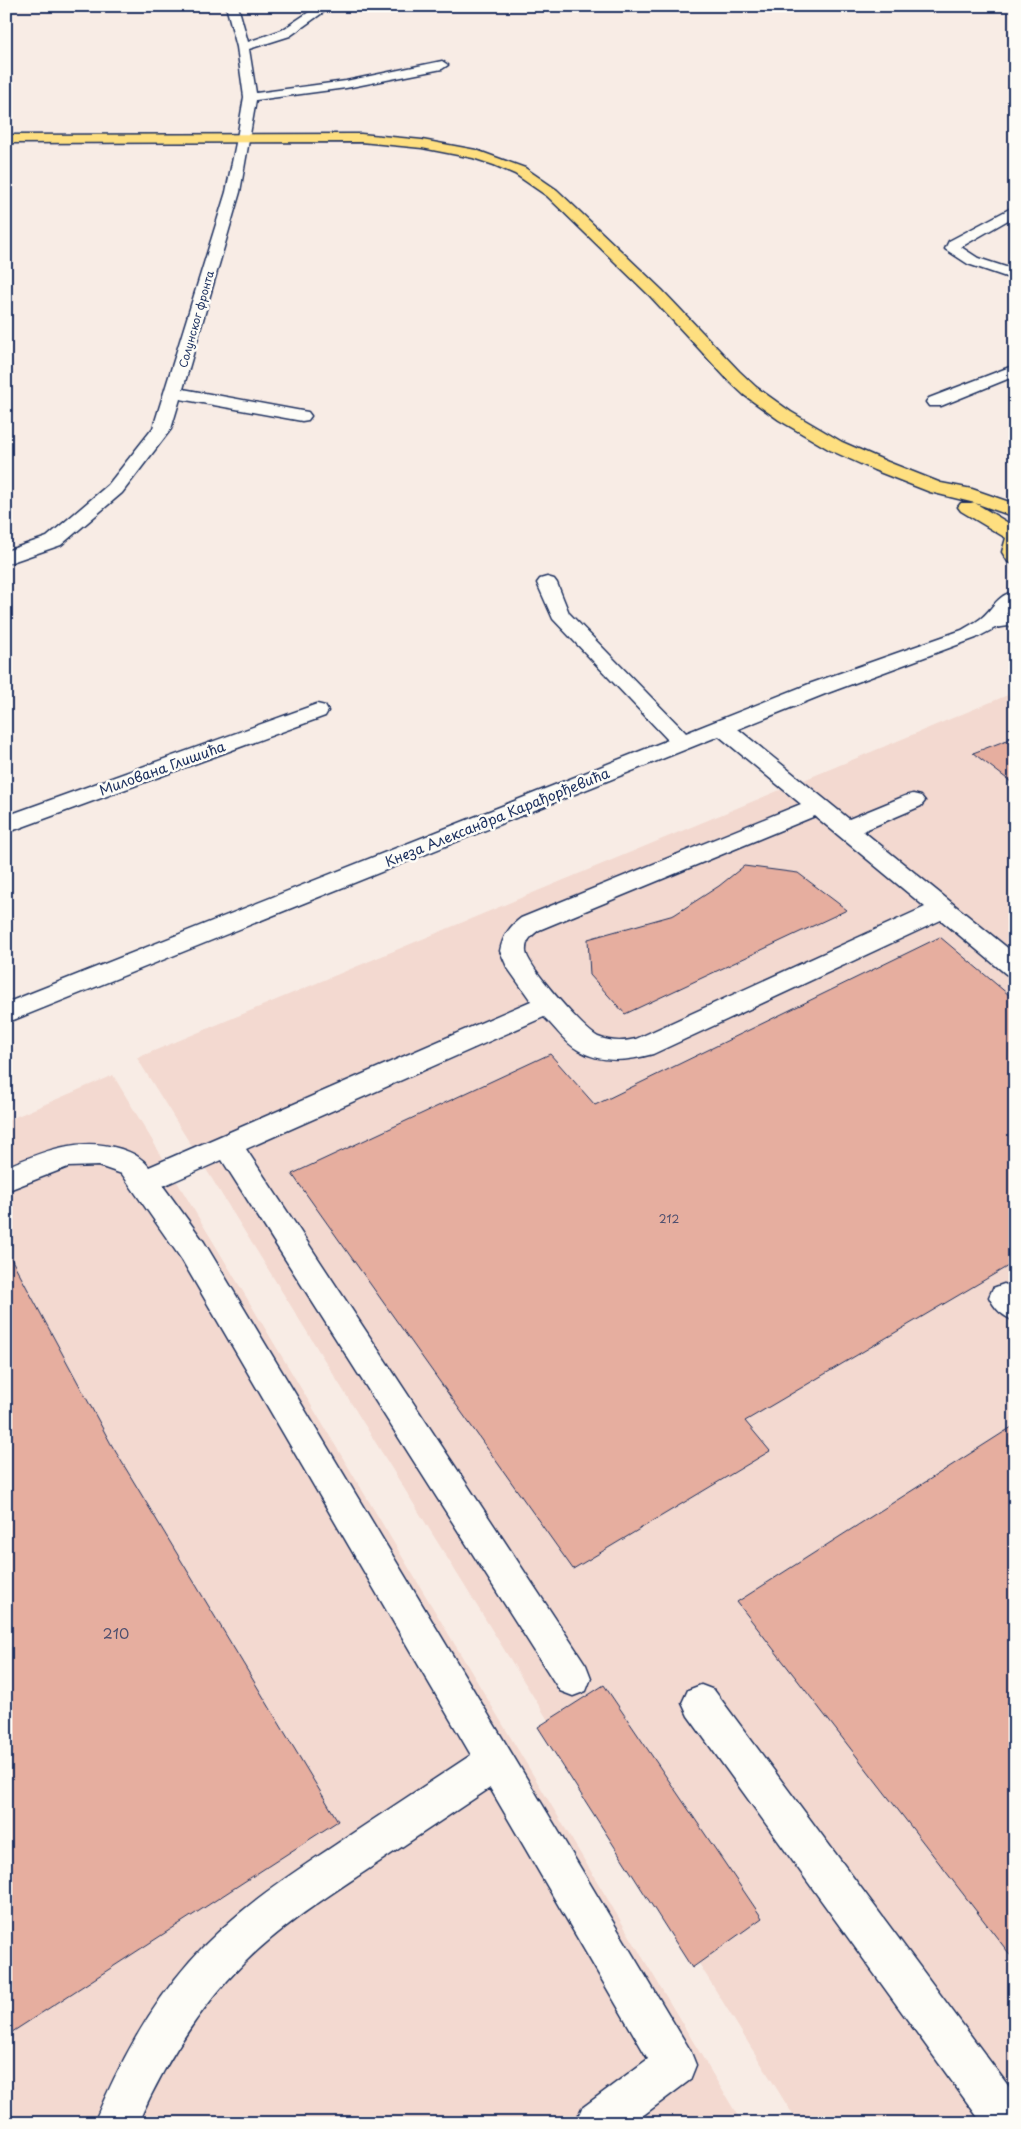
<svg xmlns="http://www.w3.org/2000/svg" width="1021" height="2129" viewBox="0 0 1021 2129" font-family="'Playpen Sans',sans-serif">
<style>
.built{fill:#f3d9d0}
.building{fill:#e6ae9f;stroke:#1b2f5e}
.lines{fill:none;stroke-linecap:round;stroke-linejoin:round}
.minor-casing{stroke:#1b2f5e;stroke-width:3}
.major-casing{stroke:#1b2f5e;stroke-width:3}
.minor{fill:#fdfcf7;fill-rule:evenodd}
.major{fill:#fedf80;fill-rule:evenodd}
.labels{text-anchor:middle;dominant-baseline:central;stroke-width:5;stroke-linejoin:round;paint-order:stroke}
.far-street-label{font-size:11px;fill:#1b2f5e;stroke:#fdfcf7}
.number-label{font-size:11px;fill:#4e4f6e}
.street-label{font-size:14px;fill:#1b2f5e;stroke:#fdfcf7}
.near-number-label{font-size:14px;fill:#4e4f6e}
</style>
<rect width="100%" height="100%" fill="#f8ece5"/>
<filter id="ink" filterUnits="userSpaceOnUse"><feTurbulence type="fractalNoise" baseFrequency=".02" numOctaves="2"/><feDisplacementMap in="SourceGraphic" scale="10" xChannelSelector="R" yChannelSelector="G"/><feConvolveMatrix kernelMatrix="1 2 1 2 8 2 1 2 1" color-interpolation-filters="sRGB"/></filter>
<g filter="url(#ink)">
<path class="built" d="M 1015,692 L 1015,2123 L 798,2123 L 137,1058 Z
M 113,1075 L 742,2123 L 6,2123 L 6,1121 Z"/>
<path class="building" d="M 1015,737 L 1015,785 L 973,753 Z
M 744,866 L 798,873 L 847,910 L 625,1014 L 590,975 L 588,939 L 674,915 L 719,886 Z
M 940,937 L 1015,1000 L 1015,1262 L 745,1421 L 770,1451 L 573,1569 L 292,1174 L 550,1054 L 595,1105 Z
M 6,1249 L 111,1444 L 338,1821 L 6,2036 Z
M 1015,1425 L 1015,1961 L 737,1602 Z
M 604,1685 L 762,1918 L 692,1968 L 538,1727 Z"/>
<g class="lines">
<g class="minor-casing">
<path id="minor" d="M 226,6 L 238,6 L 248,42 L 282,30 L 318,6 L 332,6 L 290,36 L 249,49 L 256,93 L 346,81 L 442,61 L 448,65 L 442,69 L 346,88 L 256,100 L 240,192 L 183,389 L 302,411 L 308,412 L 311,416 L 308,420 L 302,421 L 180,399 L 171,429 L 122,493 L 61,545 L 6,564 L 6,551 L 47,537 L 108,485 L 153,428 L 226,192 L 237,138 L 244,97 L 237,47 Z
M 1015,206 L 1015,216 L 961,247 L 978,258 L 1015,270 L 1015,280 L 968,264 L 945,249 L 949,241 Z
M 1015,365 L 1015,376 L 941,406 L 929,406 L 926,402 L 929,398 Z
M 547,577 L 554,579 L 557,583 L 569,613 L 686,733 L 809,684 L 962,630 C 968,626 975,623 980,619 C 993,610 995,596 1015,591 L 1015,607 L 1006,614 L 1015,613 L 1015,625 L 995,628 L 976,638 L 825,694 L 738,729 L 849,819 L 905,796 L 913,794 L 921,796 L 925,801 L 921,806 L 863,831 L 1015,954 L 1015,977 L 1006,974 L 941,920 L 653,1054 C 628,1061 601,1064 578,1050 C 565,1043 555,1027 544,1017 L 246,1149 L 586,1665 L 591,1678 L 586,1691 L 573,1696 L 560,1691 L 222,1160 L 163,1186 L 204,1242 L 690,2050 L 696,2065 L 690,2080 L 633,2123 L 575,2123 L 582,2108 L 648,2059 L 490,1788 C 448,1816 406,1844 364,1872 C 322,1900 280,1927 244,1963 C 198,2009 164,2064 138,2123 L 94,2123 C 119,2064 148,2009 190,1961 C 233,1912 285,1878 338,1843 C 382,1814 427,1784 471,1755 L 182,1260 L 122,1174 L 99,1166 L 68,1167 L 6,1191 L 6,1167 C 44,1151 80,1136 121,1149 C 133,1153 141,1157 149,1167 L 531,1001 L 507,967 L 500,951 C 503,936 509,927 521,918 L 801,804 L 719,736 L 6,1023 L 6,1003 L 668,740 L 553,619 L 537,583 L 540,579 ZM 815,816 L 925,907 L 636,1039 C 624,1042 610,1042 598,1037 C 584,1030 528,967 526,952 C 525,941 531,936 539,930 Z
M 317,704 L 325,706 L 328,711 L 325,716 L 6,833 L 6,816 Z
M 1004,1284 L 1015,1288 L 1015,1321 C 1002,1316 995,1309 989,1297 L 993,1288 Z
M 701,1685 L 714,1690 L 1015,2095 L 1015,2123 L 982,2123 L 688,1716 L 682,1703 L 688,1690 Z"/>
</g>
<g class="major-casing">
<path id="major" d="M 361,134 L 422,140 L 476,150 L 525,168 L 557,190 L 662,290 L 739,371 L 756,387 L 791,412 L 842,442 L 888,462 L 941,483 L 972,489 L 1015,504 L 1015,517 L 975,503 L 1015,527 L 1015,564 L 1008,562 L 1002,552 L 1006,538 L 961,511 L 958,507 L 961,503 L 975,503 L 930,492 L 874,470 L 830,450 L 779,420 L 744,395 L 727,379 L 650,296 L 547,196 L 515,174 L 494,165 L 473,158 L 422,148 L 361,142 L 6,143 L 6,135 Z"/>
</g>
<use href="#minor" class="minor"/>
<use href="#major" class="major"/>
</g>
</g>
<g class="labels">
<g class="far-street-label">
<text transform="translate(196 319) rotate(-74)">Солунског фронта</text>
</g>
<g class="number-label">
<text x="669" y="1218">212</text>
</g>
<g class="street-label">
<text transform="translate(162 768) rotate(-20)">Милована Глишића</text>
<text transform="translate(497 817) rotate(-22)">Кнеза Александра Карађорђевића</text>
</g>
<g class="near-number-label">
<text x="116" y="1633">210</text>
</g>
</g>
<rect width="1021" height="2129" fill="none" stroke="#fdfcf7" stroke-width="25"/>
<rect x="12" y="12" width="996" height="2104" fill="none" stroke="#1b2f5e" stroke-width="2" filter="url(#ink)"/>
</svg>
